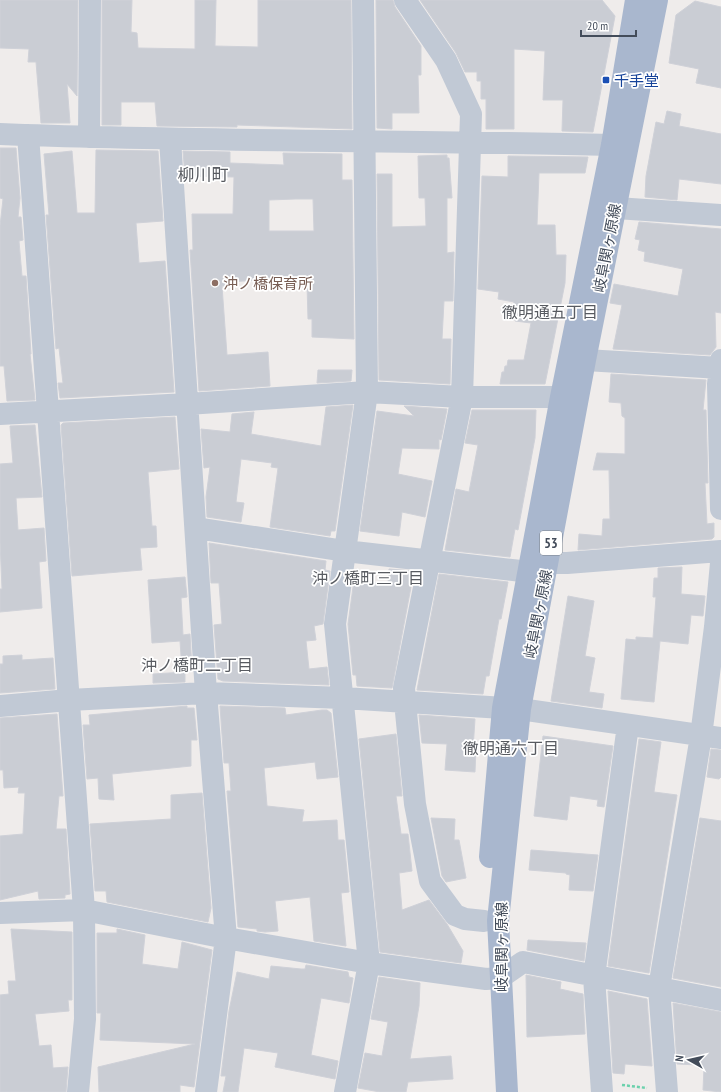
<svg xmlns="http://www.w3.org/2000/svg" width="721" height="1092" viewBox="0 0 721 1092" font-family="'PT Sans Narrow','Noto Sans JP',sans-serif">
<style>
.building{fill:#cacdd4;stroke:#cfd1d8;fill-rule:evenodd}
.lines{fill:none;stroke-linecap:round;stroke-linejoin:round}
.path{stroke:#6bd1ac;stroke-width:2.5;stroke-dasharray:3 2;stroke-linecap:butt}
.minor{stroke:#c1c9d5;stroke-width:22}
.major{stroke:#a9b7ce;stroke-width:22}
.transit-dot{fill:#1a4fb4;stroke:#fff;stroke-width:1.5}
.education-dot{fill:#8d6e63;stroke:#fff;stroke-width:1.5}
.labels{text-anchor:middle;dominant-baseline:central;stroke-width:3.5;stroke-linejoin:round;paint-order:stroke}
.shield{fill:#fff;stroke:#7b828c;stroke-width:1}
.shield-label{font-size:14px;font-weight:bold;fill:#434c5a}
.transit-label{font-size:15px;fill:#164399;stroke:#fff;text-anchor:start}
.street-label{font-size:15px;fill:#434c5a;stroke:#fff}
.education-label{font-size:15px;fill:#785e54;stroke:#fff;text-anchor:start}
.neighbourhood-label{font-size:16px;fill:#585b61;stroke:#fff}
.quarter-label{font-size:17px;fill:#585b61;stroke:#fff}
</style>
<rect width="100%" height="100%" fill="#efeceb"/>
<path class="building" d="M 0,0 L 78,0 L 77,96 L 67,84 L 70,123 L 41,123 L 36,62 L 28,62 L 29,49 L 0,48 Z
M 102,0 L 132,0 L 131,32 L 137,33 L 138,48 L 195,49 L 195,0 L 216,0 L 215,46 L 258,47 L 258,0 L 351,0 L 352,129 L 237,125 L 237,127 L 157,126 L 155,102 L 121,102 L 121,125 L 102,125 Z
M 376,0 L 393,0 L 395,7 L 421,46 L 421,75 L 418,75 L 419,113 L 392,113 L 392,129 L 377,128 Z
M 420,0 L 602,0 L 615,16 L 593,132 L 562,131 L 563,100 L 543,100 L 545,51 L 514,49 L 514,129 L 486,129 L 486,99 L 481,99 L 481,81 L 477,81 L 477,72 L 465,72 L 456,53 Z
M 695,1 L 721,7 L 721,88 L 696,83 L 699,69 L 669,63 L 676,15 Z
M 667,111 L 681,114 L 679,126 L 721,134 L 721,184 L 679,179 L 677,200 L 645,197 L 646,176 L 656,122 L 664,124 Z
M 0,148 L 16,148 L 20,198 L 18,217 L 21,217 L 23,240 L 19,241 L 22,276 L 26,276 L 31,354 L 30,354 L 35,400 L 7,401 L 4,366 L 0,366 L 0,226 L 3,199 L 0,198 Z
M 96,150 L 158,151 L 163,221 L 136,223 L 139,263 L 165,261 L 174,392 L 60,398 L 58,383 L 63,383 L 59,348 L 56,349 L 46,215 L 49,215 L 44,154 L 72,151 L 77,213 L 95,213 Z
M 183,151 L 230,152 L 230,163 L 284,165 L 283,153 L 342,154 L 342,180 L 352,180 L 354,339 L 312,337 L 312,319 L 308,319 L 307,284 L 285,283 L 285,278 L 230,282 L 231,286 L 222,286 L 227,355 L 268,352 L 270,386 L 199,391 L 190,250 L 193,250 L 192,214 L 233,214 L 234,177 L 185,176 ZM 295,199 L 313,199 L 314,231 L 269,231 L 269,200 Z
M 447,155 L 447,158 L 449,158 L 452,198 L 447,198 L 447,253 L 454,252 L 453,301 L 444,301 L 442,339 L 451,339 L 450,384 L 379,380 L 377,174 L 392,174 L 392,227 L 426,226 L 425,198 L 419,198 L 418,156 Z
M 508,156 L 588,157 L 585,173 L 539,173 L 537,225 L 555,225 L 556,255 L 566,255 L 565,283 L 545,384 L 500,384 L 502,372 L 504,372 L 505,366 L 507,366 L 508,360 L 524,360 L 531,323 L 515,321 L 517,308 L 513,308 L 514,302 L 498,299 L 499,292 L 478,289 L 482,176 L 508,177 Z
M 639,222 L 721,229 L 721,313 L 715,312 L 716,347 L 710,355 L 613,349 L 622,305 L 610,303 L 614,284 L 678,296 L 683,269 L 644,261 L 645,252 L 638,250 L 640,240 L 635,239 Z
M 318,370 L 352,370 L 351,381 L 317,383 Z
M 611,374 L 706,380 L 703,410 L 706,410 L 708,483 L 705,483 L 707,524 L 714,523 L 714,537 L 712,539 L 578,550 L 579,534 L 602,536 L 603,519 L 610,519 L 609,470 L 593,470 L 597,453 L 625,454 L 625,418 L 622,416 L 621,403 L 609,402 Z
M 353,405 L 335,531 L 331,531 L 330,536 L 270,527 L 278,468 L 271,467 L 272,463 L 241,459 L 236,502 L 244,503 L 241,522 L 207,517 L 206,497 L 210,467 L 204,468 L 201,429 L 230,432 L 232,414 L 254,412 L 251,434 L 321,446 L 326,407 Z
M 404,406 L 447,409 L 441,440 L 439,439 L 439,449 L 402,448 L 398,474 L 432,481 L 425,517 L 402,512 L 399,536 L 360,531 L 377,411 L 414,416 Z
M 472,410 L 536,410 L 535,438 L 518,530 L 515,529 L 510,557 L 445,550 L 456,489 L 469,492 L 478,445 L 465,443 Z
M 175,417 L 179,469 L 148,472 L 152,526 L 156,526 L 157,547 L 140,548 L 142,570 L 72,576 L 61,425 L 63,423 Z
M 35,425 L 42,497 L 16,498 L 18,530 L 44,528 L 46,561 L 39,562 L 42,608 L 0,612 L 0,589 L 2,589 L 0,542 L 0,464 L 13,463 L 10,426 Z
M 209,543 L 326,561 L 325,570 L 330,571 L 323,624 L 314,626 L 316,640 L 306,641 L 309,669 L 327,667 L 329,685 L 223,681 L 218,679 L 214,625 L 222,624 L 219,583 L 211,583 Z
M 682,567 L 681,594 L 705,596 L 703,616 L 691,615 L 688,644 L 660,641 L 654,702 L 621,699 L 626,639 L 636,640 L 636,637 L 653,638 L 656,597 L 653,597 L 654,578 L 658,578 L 658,568 Z
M 389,569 L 414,571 L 392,688 L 357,686 L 356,675 L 353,675 L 348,624 L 354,580 L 388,584 Z
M 439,574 L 508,582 L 501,619 L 499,619 L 489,676 L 486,676 L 483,694 L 417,690 Z
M 185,577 L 187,597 L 181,598 L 183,635 L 190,634 L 192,670 L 182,670 L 180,641 L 152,643 L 148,580 Z
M 568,596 L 594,601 L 585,656 L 595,658 L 589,692 L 604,694 L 602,708 L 551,701 Z
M 22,655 L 22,660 L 53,658 L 55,689 L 0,693 L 0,664 L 3,664 L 3,656 Z
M 185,672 L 185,682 L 153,683 L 153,674 Z
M 187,706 L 187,708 L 194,708 L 197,740 L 191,740 L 191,766 L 112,774 L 114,800 L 99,799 L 98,778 L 87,779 L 83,725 L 90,725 L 89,715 Z
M 220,706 L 285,708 L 286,715 L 322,710 L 327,710 L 331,713 L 338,777 L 317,779 L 315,762 L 264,768 L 267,806 L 304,810 L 302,822 L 337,820 L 338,840 L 344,840 L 349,892 L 341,893 L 346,946 L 314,941 L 310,897 L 275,901 L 278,931 L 265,932 L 257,931 L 257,929 L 238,927 L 227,791 L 231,791 L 229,763 L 224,763 Z
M 57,714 L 63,796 L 59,796 L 56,829 L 66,829 L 70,894 L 65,895 L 65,898 L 39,899 L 38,891 L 0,900 L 0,836 L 23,834 L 25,793 L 18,793 L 19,787 L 4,788 L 3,770 L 0,770 L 0,718 Z
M 419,715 L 475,719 L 473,749 L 476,749 L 475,772 L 445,770 L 447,744 L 422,743 Z
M 396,734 L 402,796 L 396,796 L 401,834 L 408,834 L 412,871 L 399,873 L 402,910 L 429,900 L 447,924 L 463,951 L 461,963 L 380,952 L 359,739 Z
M 543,736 L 613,746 L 604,807 L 597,806 L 598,800 L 570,796 L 567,820 L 534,816 Z
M 639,739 L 661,742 L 654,792 L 677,795 L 649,973 L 608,966 Z
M 711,749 L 721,750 L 721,777 L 719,779 L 707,777 Z
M 202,793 L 211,908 L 208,922 L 107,902 L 106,891 L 95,891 L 90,824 L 171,819 L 171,795 Z
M 431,818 L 455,819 L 454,840 L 459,840 L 466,878 L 446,882 L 442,876 Z
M 700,818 L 721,821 L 721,987 L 673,978 Z
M 531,850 L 598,855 L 593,891 L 569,890 L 570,875 L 566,874 L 566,873 L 529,870 Z
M 11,929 L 72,932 L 72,1000 L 68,1000 L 69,1011 L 35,1014 L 39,1046 L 51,1045 L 53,1068 L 68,1067 L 66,1092 L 0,1092 L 0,995 L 9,994 L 8,981 L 16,981 Z
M 117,929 L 145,935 L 142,964 L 178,969 L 182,942 L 212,950 L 194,1087 L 180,1085 L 180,1092 L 99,1092 L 98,1067 L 195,1044 L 100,1040 L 101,1013 L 97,1013 L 97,933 L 117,933 Z
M 528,940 L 586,943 L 584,961 L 527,950 Z
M 306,965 L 348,972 L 349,977 L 353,978 L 349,1003 L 321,998 L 311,1055 L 338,1061 L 335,1079 L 275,1067 L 278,1053 L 244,1048 L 238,1092 L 223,1092 L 226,1076 L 221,1076 L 229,1011 L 237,972 L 269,979 L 271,966 L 301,969 L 305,969 Z
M 526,975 L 561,982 L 560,989 L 583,994 L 585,1034 L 527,1037 Z
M 379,977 L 420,983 L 419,1006 L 410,1059 L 451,1056 L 453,1079 L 408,1082 L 406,1092 L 380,1092 L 358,1088 L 365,1053 L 382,1056 L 388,1022 L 371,1019 Z
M 608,991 L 647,999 L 652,1066 L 625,1064 L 624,1074 L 613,1073 Z
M 673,1003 L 721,1012 L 721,1092 L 703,1090 L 704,1068 L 698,1068 L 698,1065 L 677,1064 Z"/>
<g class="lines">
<path class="path" d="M 622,1085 L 647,1088"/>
<path class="minor" d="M 405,0 L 446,60 L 471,114 L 462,397 L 404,688 L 405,702 L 415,804 L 430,881 L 455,915 L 465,919 L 484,921
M 0,134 C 204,142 408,140 612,145
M 28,135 L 84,910 L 85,1019 L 78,1092
M 89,137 L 90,0
M 170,139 L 206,693 L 226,938 L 206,1092
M 616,208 L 721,215
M 585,360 L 721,368
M 721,360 L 718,384 L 721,509
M 0,414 L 187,404 L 367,392 L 462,397 L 561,397
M 196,528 L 345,551 L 530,572
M 547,563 L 567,563 L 721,551
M 0,706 L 69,700 L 206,693 L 343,698 L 520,709 L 721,738
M 0,913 L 84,910 L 226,938 L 369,963 L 486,979 L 500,978 L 523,962 L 721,1000
M 345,1092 L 369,963 L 335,624 L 367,392 L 363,0
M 602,1092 L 594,977 L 628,725
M 667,1092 L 659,988 L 701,736 L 715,627 L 721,563"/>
<path class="major" d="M 490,857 L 503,708 L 561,397 L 612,145 L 636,0
M 507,1092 L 498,921 L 520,709 L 585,360 L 657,0"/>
</g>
<rect class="transit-dot" x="602" y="76" width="8" height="8" rx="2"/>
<circle class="education-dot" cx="215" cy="283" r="4"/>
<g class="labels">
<rect class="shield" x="540" y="531" width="22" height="24" rx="3"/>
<g class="shield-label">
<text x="551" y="543">53</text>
</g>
<g class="transit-label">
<text x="614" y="80">千手堂</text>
</g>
<g class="street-label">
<text transform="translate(607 248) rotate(-79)">岐阜関ヶ原線</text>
<text transform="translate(538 614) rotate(-79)">岐阜関ヶ原線</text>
<text transform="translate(501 947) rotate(-90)">岐阜関ヶ原線</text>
</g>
<g class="education-label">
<text x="223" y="283">沖ノ橋保育所</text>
</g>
<g class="neighbourhood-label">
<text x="550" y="312">徹明通五丁目</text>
<text x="368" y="578">沖ノ橋町三丁目</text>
<text x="197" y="665">沖ノ橋町二丁目</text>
<text x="511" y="748">徹明通六丁目</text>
</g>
<g class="quarter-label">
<text x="203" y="175">柳川町</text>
</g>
</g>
<g transform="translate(689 1060) rotate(278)" stroke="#ffffff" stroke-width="3" paint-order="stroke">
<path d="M0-3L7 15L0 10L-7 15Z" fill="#434c5a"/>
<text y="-6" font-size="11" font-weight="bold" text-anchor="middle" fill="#434c5a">N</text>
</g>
<path d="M581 30v6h55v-6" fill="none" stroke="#434c5a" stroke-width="2"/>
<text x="587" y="30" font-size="12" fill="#434c5a" stroke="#ffffff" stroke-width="3" paint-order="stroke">20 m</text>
</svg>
